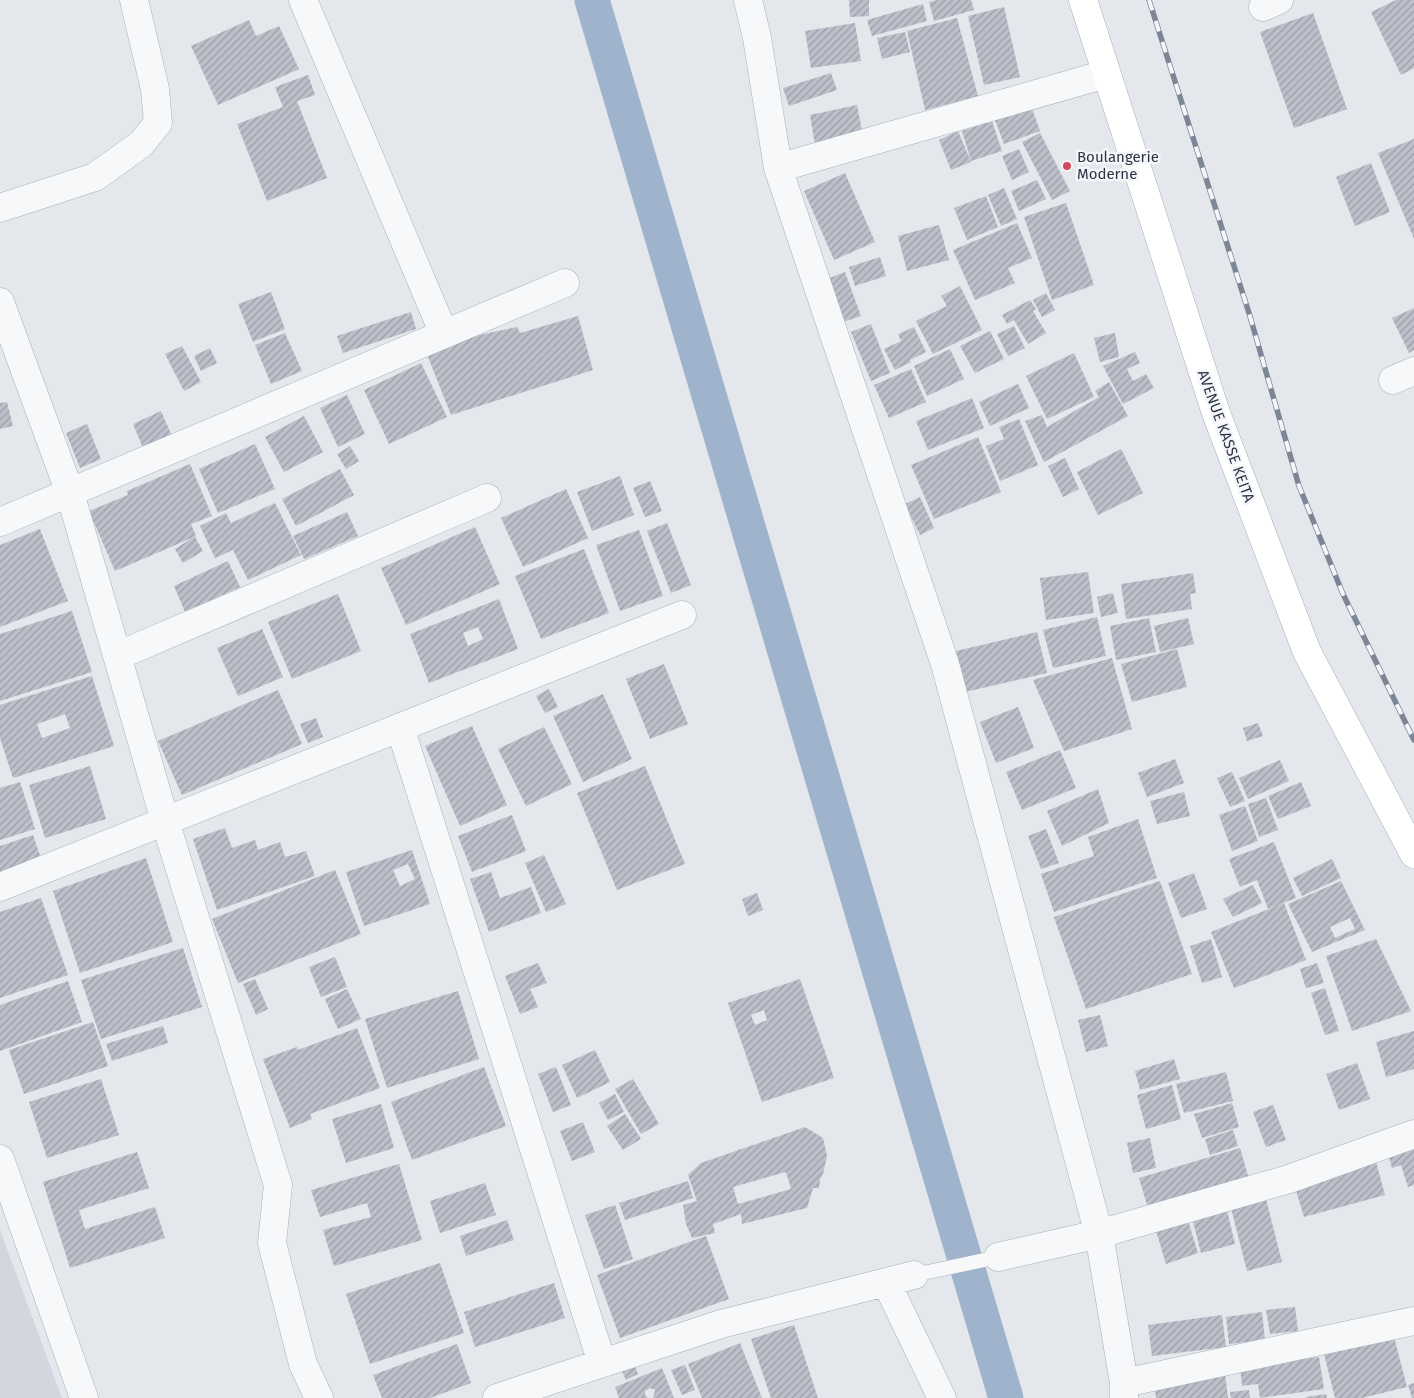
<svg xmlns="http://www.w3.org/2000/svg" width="1414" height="1398" viewBox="0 0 1414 1398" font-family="'Fira Sans',sans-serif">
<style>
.built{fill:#d2d6de}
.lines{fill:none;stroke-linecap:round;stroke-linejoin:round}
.canal{stroke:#9fb4cc;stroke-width:35}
.building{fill:url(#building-hatch);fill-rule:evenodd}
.service-casing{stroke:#a9aeb7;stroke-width:15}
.minor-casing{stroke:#a9aeb7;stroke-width:29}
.secondary-casing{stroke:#a9aeb7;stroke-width:29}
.service{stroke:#f7f8fa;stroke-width:14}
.minor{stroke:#f7f8fa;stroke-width:28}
.secondary{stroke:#fff;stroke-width:28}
.rail-casing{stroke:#7d8696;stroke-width:5.5}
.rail{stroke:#f4f6f9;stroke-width:4;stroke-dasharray:11;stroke-linecap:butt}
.poi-dot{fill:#d1495b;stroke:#f4f6f9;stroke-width:2}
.labels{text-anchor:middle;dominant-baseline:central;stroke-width:5;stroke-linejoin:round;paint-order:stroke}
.poi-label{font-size:15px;fill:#2b3445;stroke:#f4f6f9;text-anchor:start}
.street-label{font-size:15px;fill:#2b3445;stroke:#f4f6f9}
</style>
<defs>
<pattern id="building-hatch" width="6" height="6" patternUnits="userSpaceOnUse" patternTransform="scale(1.25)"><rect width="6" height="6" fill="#bbc0ca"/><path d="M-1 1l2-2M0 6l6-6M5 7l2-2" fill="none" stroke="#989da6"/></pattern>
</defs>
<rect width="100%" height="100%" fill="#e4e7ec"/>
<path class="built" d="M 0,1230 L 62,1398 L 0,1398 Z"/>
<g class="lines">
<path class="canal" d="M 592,0 L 1006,1398"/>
</g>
<path class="building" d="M 849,0 L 869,0 L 869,16 L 850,17 Z
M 937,0 L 971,0 L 974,10 L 934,21 L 929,2 Z
M 1396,0 L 1414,0 L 1414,68 L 1401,75 L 1371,12 Z
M 923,4 L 927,21 L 872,36 L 867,20 Z
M 1004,7 L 1020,77 L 984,85 L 968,16 Z
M 1313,13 L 1347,109 L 1294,128 L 1260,32 Z
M 957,18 L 978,96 L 925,110 L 907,31 Z
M 249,20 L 256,36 L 279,26 L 299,69 L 218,105 L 191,46 Z
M 855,23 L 861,61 L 811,68 L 805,31 Z
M 905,32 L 910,52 L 882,59 L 877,38 Z
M 831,73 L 837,90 L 789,106 L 783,88 Z
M 308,75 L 315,95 L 297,101 L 327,178 L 267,201 L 237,124 L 283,107 L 275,87 Z
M 857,105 L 863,136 L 815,145 L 810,115 Z
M 1031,106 L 1040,131 L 1004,144 L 995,120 Z
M 992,121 L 1002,151 L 971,161 L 962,131 Z
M 958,131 L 971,162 L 951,170 L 939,140 Z
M 1040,133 L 1070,191 L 1052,200 L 1022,142 Z
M 1414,139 L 1414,239 L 1378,153 Z
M 1019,149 L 1029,172 L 1012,180 L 1002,156 Z
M 1371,163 L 1390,212 L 1355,226 L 1336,177 Z
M 845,173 L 875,242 L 834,260 L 804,191 Z
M 1037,180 L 1046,199 L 1019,211 L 1011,191 Z
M 1004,188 L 1017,219 L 1001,226 L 988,195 Z
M 986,196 L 998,227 L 967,240 L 954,208 Z
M 1066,203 L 1094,285 L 1052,300 L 1024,217 Z
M 1017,223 L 1032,258 L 1008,268 L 1015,283 L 975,300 L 953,250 Z
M 939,225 L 949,260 L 907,271 L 898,236 Z
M 880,257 L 886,276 L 855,286 L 849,267 Z
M 845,272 L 861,316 L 843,322 L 827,279 Z
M 960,286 L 982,330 L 933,354 L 916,321 L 947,306 L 941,296 Z
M 271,292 L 285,329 L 253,342 L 238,304 Z
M 1046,293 L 1055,310 L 1042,317 L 1033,300 Z
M 1030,300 L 1036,309 L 1033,311 L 1046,333 L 1028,344 L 1014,320 L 1007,324 L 1002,315 Z
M 1414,308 L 1414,350 L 1409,353 L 1392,318 Z
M 411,312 L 416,329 L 343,353 L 337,336 Z
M 578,316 L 593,370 L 451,415 L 424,347 L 517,327 L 520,333 Z
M 871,324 L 890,373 L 871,381 L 851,332 Z
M 1014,326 L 1025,348 L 1008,356 L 997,334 Z
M 914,327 L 926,352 L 910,360 L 911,362 L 895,370 L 884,349 L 901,341 L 905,350 L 898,334 Z
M 990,331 L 1004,359 L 975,373 L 960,346 Z
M 285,333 L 302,371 L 271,384 L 255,345 Z
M 1115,333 L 1119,357 L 1100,362 L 1094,338 Z
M 182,346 L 201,382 L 184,391 L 165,354 Z
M 210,348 L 217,363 L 201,371 L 194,356 Z
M 950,349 L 964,379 L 927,396 L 914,366 Z
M 1135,352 L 1140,363 L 1127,369 L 1133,381 L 1146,374 L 1154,388 L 1123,404 L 1103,366 Z
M 1074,353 L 1094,397 L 1047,419 L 1026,376 Z
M 421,363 L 447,417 L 389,444 L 364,390 Z
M 911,369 L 926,402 L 889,418 L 874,385 Z
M 1109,382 L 1128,416 L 1044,462 L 1025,421 L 1042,415 L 1047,427 L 1099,397 L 1095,391 Z
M 1018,384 L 1029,408 L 990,426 L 979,402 Z
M 347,395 L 365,434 L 338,447 L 320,408 Z
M 972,398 L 984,428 L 928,450 L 916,421 Z
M 7,402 L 13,426 L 0,429 L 0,403 Z
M 161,411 L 172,436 L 143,448 L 133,424 Z
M 304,416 L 323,452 L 284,472 L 265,437 Z
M 1019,419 L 1038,465 L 1000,481 L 986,446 L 1004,439 L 999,427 Z
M 87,424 L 101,459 L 80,468 L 66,433 Z
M 978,437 L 1001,492 L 934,519 L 911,465 Z
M 255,444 L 275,489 L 218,513 L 199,469 Z
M 350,446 L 359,461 L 346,469 L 337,454 Z
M 1121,449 L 1143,493 L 1098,515 L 1077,472 Z
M 1065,458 L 1079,489 L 1063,497 L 1048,466 Z
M 190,464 L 212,516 L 191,524 L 196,536 L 195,537 L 203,551 L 183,563 L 175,549 L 194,537 L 115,571 L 89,511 L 128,495 L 127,491 Z
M 340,469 L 354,495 L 296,526 L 282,499 Z
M 620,476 L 634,515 L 592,531 L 577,492 Z
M 650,481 L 662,511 L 645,517 L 633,488 Z
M 566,489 L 588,538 L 523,567 L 501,518 Z
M 920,497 L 934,528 L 920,535 L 905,504 Z
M 275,503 L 301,555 L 248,580 L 233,550 L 215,558 L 200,526 L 226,513 L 231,523 Z
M 347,512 L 358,536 L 304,559 L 293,536 Z
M 667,523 L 691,585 L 671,593 L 647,531 Z
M 475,527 L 500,584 L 406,625 L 381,568 Z
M 40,529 L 68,601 L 0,627 L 0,545 Z
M 639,530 L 663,596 L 620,611 L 596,545 Z
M 584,549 L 609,613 L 541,639 L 515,576 Z
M 228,561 L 240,587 L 185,612 L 174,586 Z
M 1088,572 L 1094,613 L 1046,620 L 1040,578 Z
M 1193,573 L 1196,593 L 1190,594 L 1192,609 L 1126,619 L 1121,584 Z
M 1113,593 L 1118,613 L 1101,617 L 1097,597 Z
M 338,594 L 361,651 L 292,679 L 268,622 Z
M 499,599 L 518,649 L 429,683 L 410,634 ZM 478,627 L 483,639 L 468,646 L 463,633 Z
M 72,611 L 92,672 L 0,701 L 0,634 Z
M 1097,617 L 1106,656 L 1053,668 L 1043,630 Z
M 1149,618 L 1156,652 L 1116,660 L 1110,626 Z
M 1188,618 L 1194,644 L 1160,652 L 1154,626 Z
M 262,629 L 283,677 L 238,696 L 217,648 Z
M 1037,632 L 1047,673 L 965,692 L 956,651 Z
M 1177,649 L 1187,687 L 1132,702 L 1121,664 Z
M 1112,658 L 1132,729 L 1064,751 L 1033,680 Z
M 664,664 L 688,724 L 650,739 L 626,679 Z
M 92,676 L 114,746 L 13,778 L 0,738 L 0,705 ZM 65,714 L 70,728 L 42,738 L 37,724 Z
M 549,689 L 558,707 L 545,713 L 536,696 Z
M 278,690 L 302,744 L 182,795 L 158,741 Z
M 603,694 L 632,759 L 583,782 L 553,716 Z
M 1018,707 L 1034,748 L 996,763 L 980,722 Z
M 316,718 L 323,737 L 308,743 L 300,724 Z
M 1258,723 L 1263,736 L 1247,741 L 1243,728 Z
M 472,726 L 507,805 L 460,826 L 425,746 Z
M 544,727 L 572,784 L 526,806 L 498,749 Z
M 1060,750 L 1076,788 L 1022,810 L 1006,772 Z
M 1175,759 L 1184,783 L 1147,797 L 1138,773 Z
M 1280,760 L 1289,781 L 1248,799 L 1239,778 Z
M 90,766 L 106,819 L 45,838 L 29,785 Z
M 645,766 L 685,864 L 617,890 L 577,793 Z
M 1232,772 L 1245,801 L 1230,807 L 1217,778 Z
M 20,782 L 35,829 L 0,840 L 0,788 Z
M 1301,782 L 1311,806 L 1278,819 L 1268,796 Z
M 1098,789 L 1109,823 L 1062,846 L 1047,811 Z
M 1184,792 L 1190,816 L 1157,824 L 1150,801 Z
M 1266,798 L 1278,830 L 1259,837 L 1248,804 Z
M 1245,806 L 1258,841 L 1232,851 L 1219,815 Z
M 512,815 L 526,851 L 472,872 L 458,836 Z
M 1138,819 L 1157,878 L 1054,912 L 1041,874 L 1094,856 L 1088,837 Z
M 225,828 L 232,848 L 255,840 L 258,850 L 280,842 L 285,857 L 306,851 L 315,876 L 217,910 L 193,839 Z
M 1046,829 L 1059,863 L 1041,869 L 1028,836 Z
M 33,835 L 42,861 L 0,875 L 0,846 Z
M 1274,842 L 1296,898 L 1268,909 L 1257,880 L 1240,887 L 1229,859 Z
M 412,850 L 430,904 L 364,926 L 346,872 ZM 408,864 L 415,879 L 400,886 L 393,870 Z
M 544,855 L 566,904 L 546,912 L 525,863 Z
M 146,858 L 173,942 L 80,973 L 53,891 Z
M 1332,859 L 1341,878 L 1302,896 L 1293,878 Z
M 335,870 L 361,934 L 238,983 L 212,919 Z
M 491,872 L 500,898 L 531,887 L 541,913 L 489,932 L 470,879 Z
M 1194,873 L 1207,909 L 1181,918 L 1168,883 Z
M 1160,881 L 1192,974 L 1086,1009 L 1054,917 Z
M 1341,881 L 1365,930 L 1312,952 L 1288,904 ZM 1350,918 L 1355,929 L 1335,938 L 1330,927 Z
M 1253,885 L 1262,903 L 1233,917 L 1223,899 Z
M 757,893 L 763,910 L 748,916 L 742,899 Z
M 41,898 L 68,975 L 0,998 L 0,912 Z
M 1284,903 L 1306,960 L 1234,988 L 1211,932 Z
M 1211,939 L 1222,977 L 1202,983 L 1190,946 Z
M 1376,939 L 1411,1011 L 1352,1031 L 1326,956 Z
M 183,948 L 202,1007 L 101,1039 L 81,980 Z
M 335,957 L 347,987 L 321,997 L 309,967 Z
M 538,963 L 547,983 L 530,989 L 538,1007 L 520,1014 L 505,976 Z
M 1317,963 L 1324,983 L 1306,988 L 1300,969 Z
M 255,979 L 268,1009 L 256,1015 L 243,984 Z
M 800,979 L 834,1078 L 762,1102 L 728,1003 ZM 764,1010 L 767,1020 L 755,1025 L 751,1015 Z
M 68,981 L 82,1022 L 0,1051 L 0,1005 Z
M 1325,988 L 1339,1031 L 1325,1035 L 1311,993 Z
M 347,989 L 361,1019 L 338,1029 L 325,999 Z
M 458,991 L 479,1059 L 387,1088 L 365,1019 Z
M 1100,1015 L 1108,1046 L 1086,1052 L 1078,1020 Z
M 93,1022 L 108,1066 L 24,1094 L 9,1050 Z
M 163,1026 L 168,1043 L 112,1061 L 106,1044 Z
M 357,1028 L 380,1088 L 310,1114 L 312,1119 L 290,1128 L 263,1059 L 297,1047 L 298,1050 Z
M 1414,1031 L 1414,1069 L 1386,1077 L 1376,1042 Z
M 595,1050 L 610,1082 L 577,1098 L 562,1065 Z
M 1174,1059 L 1180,1079 L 1140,1090 L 1135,1071 Z
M 1357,1063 L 1370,1099 L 1339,1110 L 1326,1074 Z
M 484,1067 L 506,1126 L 412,1160 L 391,1102 Z
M 556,1067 L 571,1105 L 553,1112 L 538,1074 Z
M 1226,1072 L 1233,1101 L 1184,1113 L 1176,1084 Z
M 101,1079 L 119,1135 L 47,1158 L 29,1102 Z
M 633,1079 L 659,1124 L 641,1134 L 615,1089 Z
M 1172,1085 L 1181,1119 L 1146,1129 L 1137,1095 Z
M 615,1094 L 624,1112 L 608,1120 L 599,1103 Z
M 1232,1103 L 1239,1127 L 1202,1138 L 1194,1114 Z
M 381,1104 L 394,1148 L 346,1163 L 332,1119 Z
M 1273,1105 L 1286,1140 L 1266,1147 L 1253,1112 Z
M 625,1114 L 641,1139 L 623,1150 L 607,1126 Z
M 583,1122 L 595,1152 L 572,1161 L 560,1131 Z
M 805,1127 L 823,1138 L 827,1156 L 823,1174 L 820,1179 L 819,1188 L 813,1188 L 807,1208 L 742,1224 L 741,1214 L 713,1224 L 715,1233 L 692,1238 L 686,1224 L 683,1205 L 697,1201 L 688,1175 L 701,1163 ZM 786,1172 L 791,1189 L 738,1204 L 733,1187 Z
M 1233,1130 L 1238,1146 L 1210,1155 L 1205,1139 Z
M 1150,1138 L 1156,1168 L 1133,1173 L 1127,1143 Z
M 1240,1148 L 1251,1186 L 1150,1215 L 1139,1178 Z
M 1414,1149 L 1414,1185 L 1408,1187 L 1401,1165 L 1392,1168 L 1389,1157 Z
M 137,1152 L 149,1188 L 79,1210 L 85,1229 L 155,1207 L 165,1238 L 70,1268 L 43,1182 Z
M 1376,1162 L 1385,1195 L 1304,1217 L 1294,1184 Z
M 399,1164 L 422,1240 L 334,1266 L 323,1230 L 371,1217 L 367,1203 L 320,1217 L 311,1190 Z
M 688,1181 L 693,1198 L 625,1220 L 619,1203 Z
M 485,1183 L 496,1215 L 440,1233 L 430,1201 Z
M 1265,1195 L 1282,1262 L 1247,1271 L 1230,1204 Z
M 615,1205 L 633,1259 L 604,1269 L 585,1215 Z
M 1226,1206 L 1235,1244 L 1201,1253 L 1191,1214 Z
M 1186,1214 L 1198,1253 L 1166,1264 L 1154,1224 Z
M 507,1220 L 514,1240 L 466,1256 L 460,1236 Z
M 706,1236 L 729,1299 L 620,1338 L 597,1275 Z
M 440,1263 L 464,1333 L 370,1364 L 346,1294 Z
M 554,1283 L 565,1318 L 475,1347 L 464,1312 Z
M 1295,1307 L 1298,1331 L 1270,1334 L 1266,1310 Z
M 1262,1312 L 1265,1340 L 1229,1344 L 1226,1317 Z
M 1222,1315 L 1226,1347 L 1152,1356 L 1148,1325 Z
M 794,1325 L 818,1398 L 771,1398 L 751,1339 Z
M 1394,1337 L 1407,1387 L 1362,1398 L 1335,1398 L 1324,1354 Z
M 740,1343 L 762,1398 L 702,1398 L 688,1364 Z
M 457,1344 L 471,1383 L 430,1398 L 382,1398 L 373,1375 Z
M 1319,1357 L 1324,1389 L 1260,1398 L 1258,1384 L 1242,1386 L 1240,1368 Z
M 634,1363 L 638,1374 L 626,1380 L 621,1369 Z
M 685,1365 L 695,1390 L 682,1395 L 671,1370 Z
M 662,1368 L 674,1398 L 653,1398 L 655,1390 L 650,1388 L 645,1391 L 645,1395 L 648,1398 L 619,1398 L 615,1387 Z
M 1225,1373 L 1228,1398 L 1156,1398 L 1154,1382 Z
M 1414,1383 L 1414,1398 L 1412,1398 L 1408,1385 Z
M 1249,1390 L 1250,1398 L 1231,1398 L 1230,1392 Z
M 1326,1394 L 1327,1398 L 1306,1398 L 1306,1397 Z"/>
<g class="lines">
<g class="service-casing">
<path id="service" d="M 914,1275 L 998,1257"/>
</g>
<g class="minor-casing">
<path id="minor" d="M 303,0 L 444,334
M 748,0 L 757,38 L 778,168 L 945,664 L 1099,1234 L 1124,1383 L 1124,1398
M 1263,7 L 1279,0
M 778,168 L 1106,74
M 0,208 L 95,177 L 141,144 L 158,123 L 155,89 L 134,0
M 0,302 L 70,493 L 165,821 L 278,1185 L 272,1243 L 303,1364 L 319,1398
M 1393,380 L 1414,371
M 0,522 L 565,283
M 117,656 L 487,498
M 400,727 L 602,1363
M 0,887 L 682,615
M 0,1159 L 84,1398
M 998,1257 L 1099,1234 L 1289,1179 L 1414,1134
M 886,1282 L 942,1398
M 1124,1383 L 1414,1321
M 497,1398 L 721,1324 L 914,1275"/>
</g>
<g class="secondary-casing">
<path id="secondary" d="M 1083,0 L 1216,413 L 1307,652 L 1414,854"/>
</g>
<use href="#service" class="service"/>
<use href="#minor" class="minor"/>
<use href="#secondary" class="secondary"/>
<g class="rail-casing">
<path id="rail" d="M 1149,0 L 1249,313 L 1299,486 L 1343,594 L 1414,740"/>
</g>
<use href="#rail" class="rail"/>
</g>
<circle class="poi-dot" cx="1067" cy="166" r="5"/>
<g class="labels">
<g class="poi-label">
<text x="1077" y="157">Boulangerie<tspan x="1077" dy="17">Moderne</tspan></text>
</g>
<g class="street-label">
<text transform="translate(1226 436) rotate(70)">AVENUE KASSE KEITA</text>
</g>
</g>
</svg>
